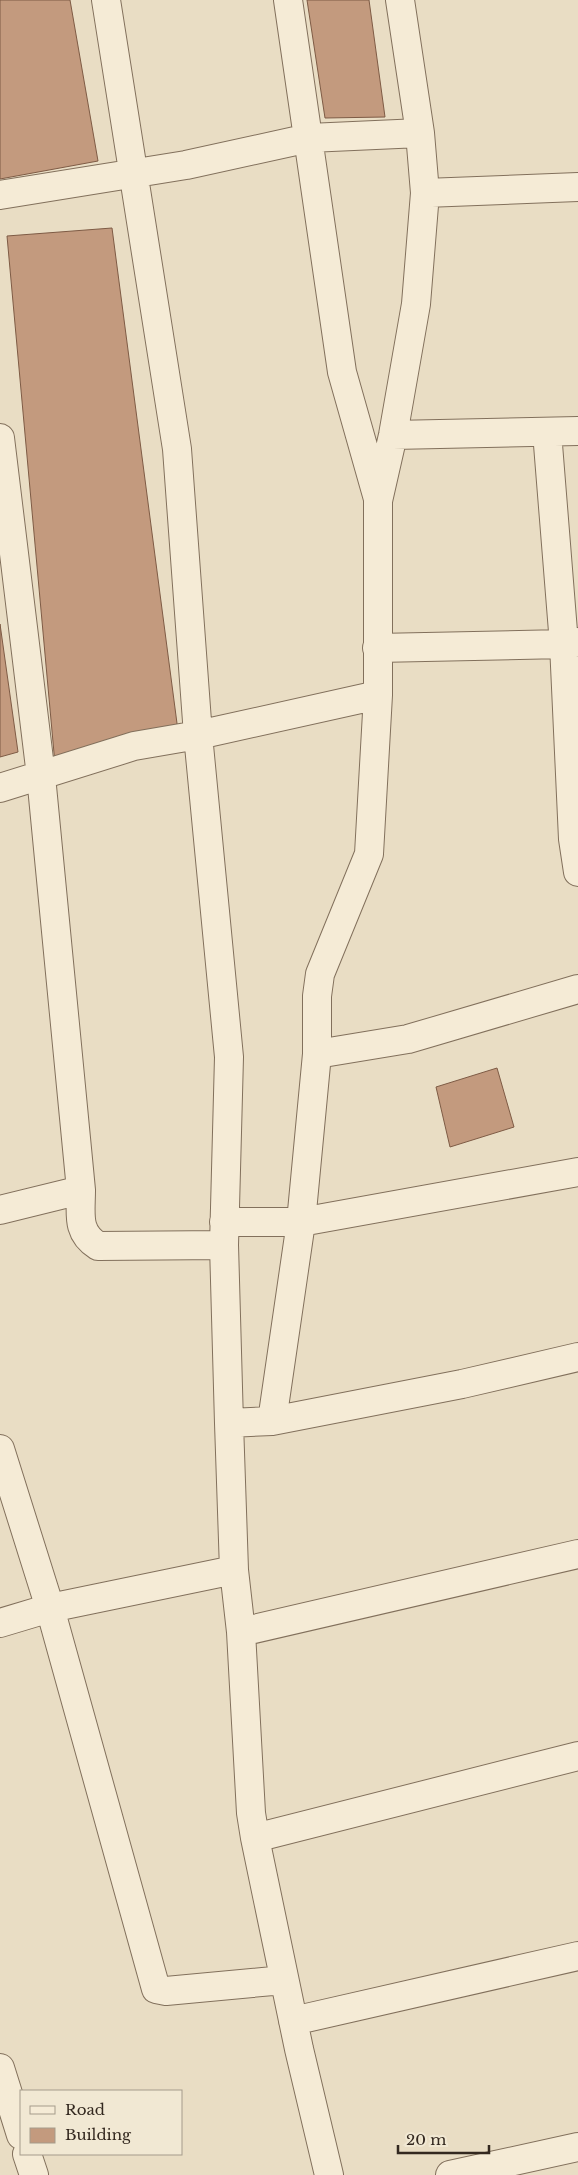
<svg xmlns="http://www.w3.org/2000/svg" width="578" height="2175" viewBox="0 0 578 2175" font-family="'Libre Baskerville',serif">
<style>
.building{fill:#c39a7e;stroke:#7e5b45}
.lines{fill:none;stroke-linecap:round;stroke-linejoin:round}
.street-casing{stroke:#82705c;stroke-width:30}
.street{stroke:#f5ebd6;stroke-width:28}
</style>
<rect width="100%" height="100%" fill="#e9ddc4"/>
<path class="building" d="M 0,0 L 70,0 L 98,161 L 0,179 Z
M 307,0 L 369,0 L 385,117 L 325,118 Z
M 112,228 L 178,731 L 55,764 L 7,236 Z
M 0,624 L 18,752 L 0,757 Z
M 497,1068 L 514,1127 L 450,1147 L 436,1087 Z"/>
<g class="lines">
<g class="street-casing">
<path id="street" d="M 106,0 L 177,449 L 198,735 L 229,1057 L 224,1245 L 229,1423 L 234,1570 L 241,1632 L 251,1813 L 255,1838 L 299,2049 L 329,2175
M 288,0 L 342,372 L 378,499
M 400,0 L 420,133
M 425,193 L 578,187
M 0,195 L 186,165 L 309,138 L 420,133 L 425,193 L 416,304 L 393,435 L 378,501 L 378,695 L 369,854 L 320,974 L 317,996 L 317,1054 L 301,1222 L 272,1421
M 547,432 L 564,644 L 578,642
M 393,435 L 578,431
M 0,438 L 41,776 L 81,1190 C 81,1214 76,1232 98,1246 L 224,1245
M 377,648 L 564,644 L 573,839 L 578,872
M 0,788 L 134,746 L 198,735 L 378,695
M 317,1054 L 408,1039 L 578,989
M 0,1210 L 81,1190
M 224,1222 L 301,1222 L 578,1172
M 229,1423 L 272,1421 L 462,1384 L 578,1357
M 0,1449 L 50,1608 L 156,1989 L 166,1991 L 284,1980
M 0,1623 L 50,1608 L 234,1570
M 241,1632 L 578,1554
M 255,1838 L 578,1756
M 293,2021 L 578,1956
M 0,2068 L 21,2135
M 27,2154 L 34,2175
M 450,2175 L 578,2147"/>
</g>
<use href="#street" class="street"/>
</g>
<rect x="20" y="2090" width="162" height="65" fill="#f1e8d3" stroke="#a59b8b"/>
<rect x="30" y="2106" width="25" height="8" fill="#f5ebd6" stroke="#a59b8b"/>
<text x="65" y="2115" font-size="15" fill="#33281f">Road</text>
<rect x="30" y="2128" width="25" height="15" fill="#c39a7e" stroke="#a59b8b"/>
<text x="65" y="2140" font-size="15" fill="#33281f">Building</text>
<path d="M398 2145v8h91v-8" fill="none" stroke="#33281f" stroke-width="2.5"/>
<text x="406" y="2145" font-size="15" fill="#33281f" stroke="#f1e8d3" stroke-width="4" paint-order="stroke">20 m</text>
</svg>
